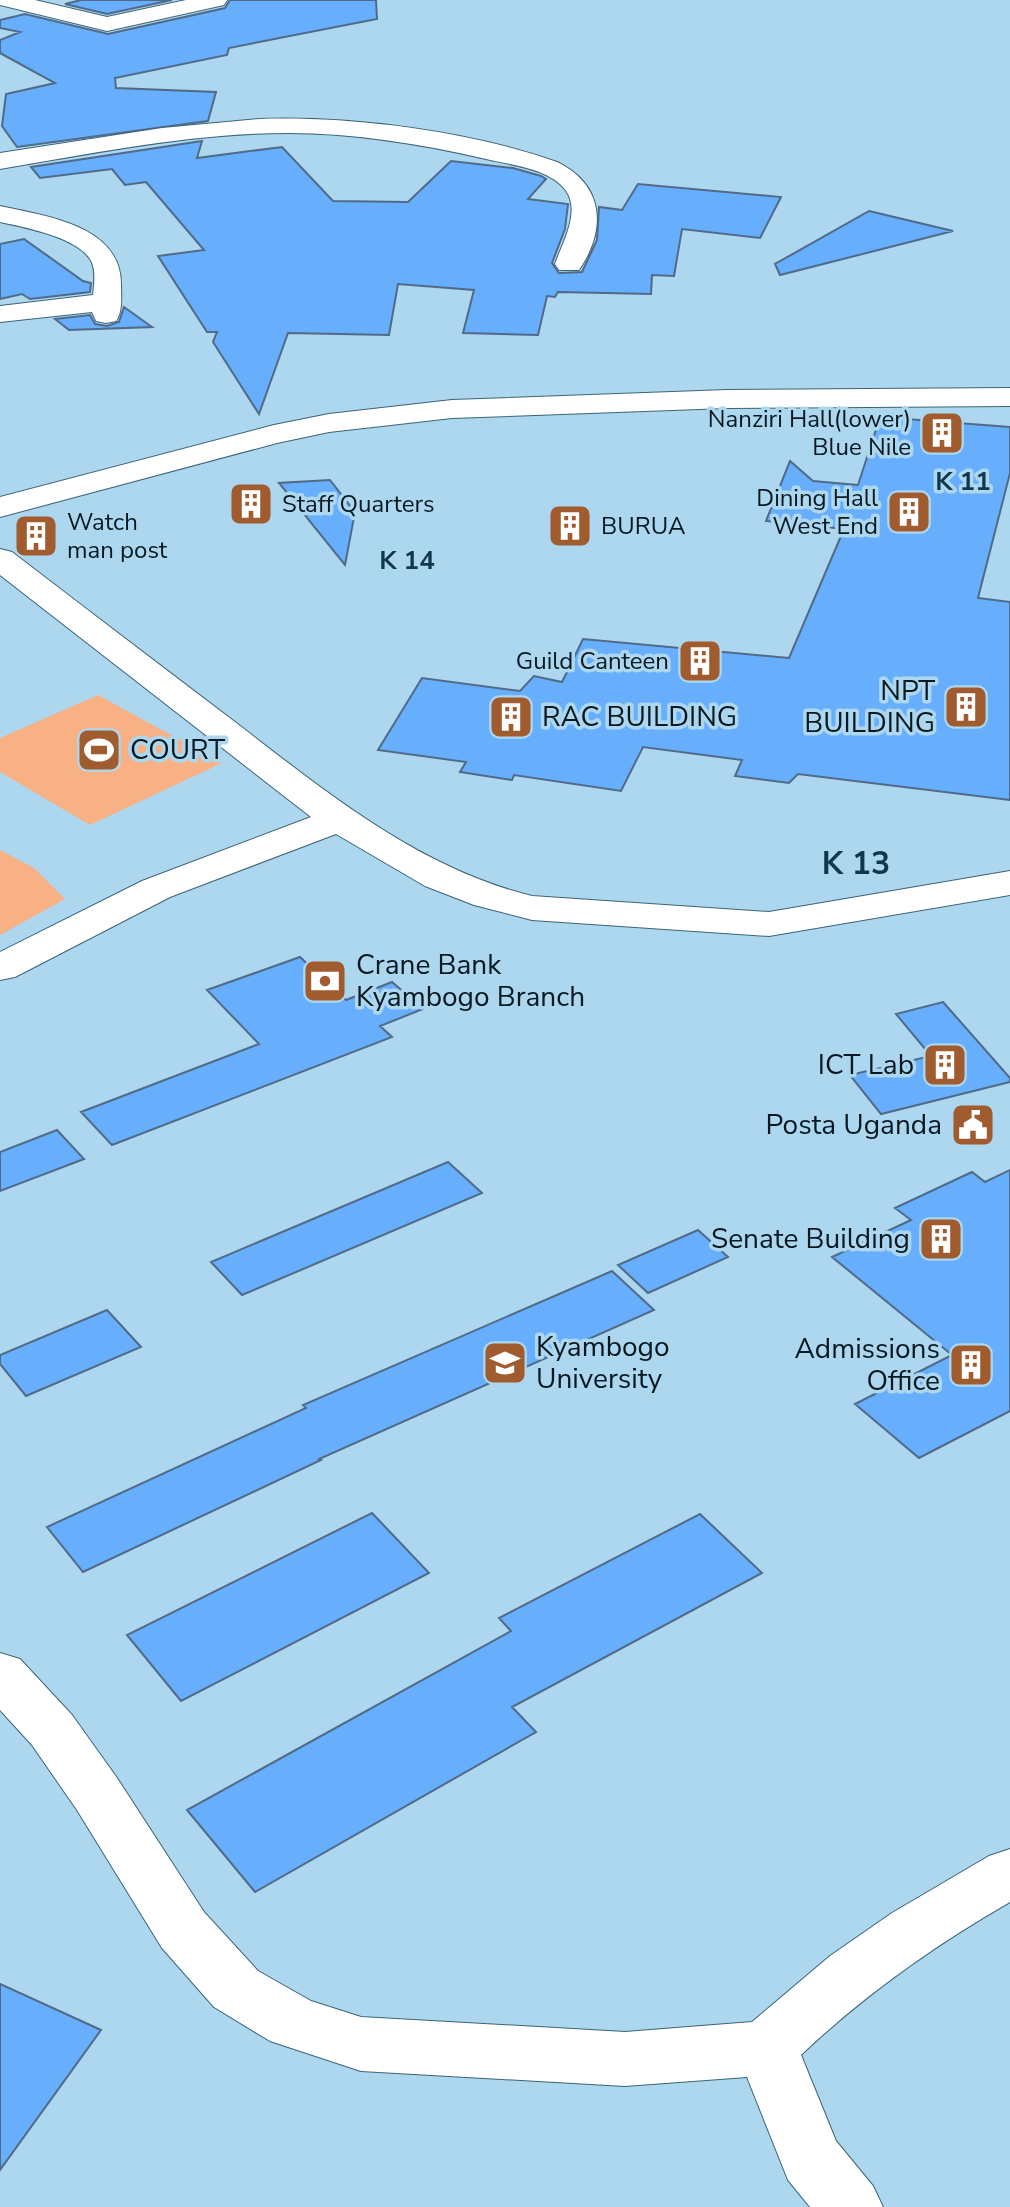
<svg xmlns="http://www.w3.org/2000/svg" width="1010" height="2207" viewBox="0 0 1010 2207" font-family="'Nunito Sans',sans-serif">
<style>
.green{fill:#f8b085}
.building{fill:#67aefc;stroke:#506a87;stroke-width:2}
.lines{fill:none;stroke-linecap:round;stroke-linejoin:round}
.street-casing{stroke:#3c6478;stroke-width:2}
.street{fill:#fff;fill-rule:evenodd}
.labels{text-anchor:middle;dominant-baseline:central;stroke-width:7;stroke-linejoin:round;paint-order:stroke}
.far-poi-label{font-size:24px;fill:#081921;stroke:#acd7ef;text-anchor:end}
.far-quarter-label{font-size:26px;font-weight:bold;fill:#0f384b;stroke:#acd7ef}
.poi-label{font-size:28px;fill:#081921;stroke:#acd7ef;text-anchor:end}
.quarter-label{font-size:32px;font-weight:bold;fill:#0f384b;stroke:#acd7ef}
</style>
<rect width="100%" height="100%" fill="#acd7ef"/>
<path class="green" d="M 98,695 L 222,763 L 90,825 L 0,772 L 0,738 Z
M 0,850 L 34,868 L 65,899 L 0,935 Z"/>
<path class="building" d="M 81,0 L 172,0 L 107,14 L 65,4 Z
M 230,0 L 376,0 L 377,19 L 229,48 L 227,55 L 115,78 L 116,88 L 216,92 L 208,121 L 17,147 L 2,126 L 6,94 L 55,83 L 0,53 L 0,40 L 20,32 L 0,28 L 0,20 L 25,14 L 108,34 L 225,8 Z
M 202,141 L 197,158 L 282,147 L 333,201 L 408,202 L 451,161 L 513,168 L 541,176 L 546,179 L 528,199 L 568,204 L 565,229 L 552,263 L 559,273 L 582,272 L 597,240 L 599,207 L 622,210 L 638,184 L 781,197 L 760,238 L 682,229 L 674,276 L 652,275 L 651,294 L 558,292 L 555,297 L 547,296 L 538,335 L 463,333 L 474,290 L 398,284 L 389,335 L 288,333 L 259,414 L 213,342 L 217,332 L 207,332 L 158,256 L 204,250 L 146,182 L 125,185 L 112,169 L 40,178 L 31,167 Z
M 869,211 L 953,231 L 780,275 L 775,264 Z
M 24,239 L 83,281 L 91,283 L 90,292 L 30,299 L 22,294 L 0,299 L 0,244 Z
M 124,307 L 152,327 L 69,330 L 55,319 L 90,315 L 95,324 L 107,326 L 119,322 Z
M 880,417 L 1010,427 L 1010,473 L 978,598 L 1010,602 L 1010,800 L 798,774 L 789,783 L 735,776 L 742,760 L 643,747 L 621,791 L 514,775 L 512,780 L 460,772 L 466,762 L 378,750 L 422,678 L 520,691 L 534,676 L 562,682 L 583,639 L 789,658 L 844,529 L 766,521 L 790,461 L 813,481 L 858,485 Z
M 330,480 L 355,512 L 345,565 L 279,483 Z
M 300,957 L 346,1000 L 392,982 L 423,1009 L 380,1026 L 392,1037 L 112,1145 L 81,1112 L 259,1044 L 207,990 Z
M 943,1002 L 1010,1078 L 1010,1082 L 881,1114 L 850,1075 L 931,1056 L 896,1014 Z
M 57,1130 L 84,1159 L 0,1191 L 0,1152 Z
M 448,1162 L 482,1193 L 242,1295 L 211,1262 Z
M 1010,1170 L 1010,1411 L 919,1458 L 855,1404 L 952,1355 L 832,1257 L 911,1220 L 895,1208 L 972,1172 L 985,1182 Z
M 698,1230 L 728,1257 L 648,1293 L 618,1265 Z
M 612,1271 L 654,1310 L 319,1459 L 321,1460 L 83,1572 L 47,1527 L 306,1408 L 303,1405 Z
M 107,1310 L 141,1347 L 26,1396 L 0,1364 L 0,1355 Z
M 372,1513 L 429,1573 L 181,1701 L 127,1635 Z
M 700,1514 L 762,1573 L 512,1707 L 536,1732 L 255,1892 L 187,1810 L 511,1631 L 499,1618 Z
M 0,1984 L 101,2030 L 0,2170 Z"/>
<g class="lines">
<g class="street-casing">
<path id="street" d="M 0,0 L 35,0 L 107,17 L 186,0 L 227,0 L 224,5 L 107,31 L 0,5 Z
M 259,119 C 352,116 469,131 557,162 C 604,185 607,229 579,270 L 559,270 L 555,264 C 562,244 579,215 568,194 C 554,169 511,165 486,159 C 421,144 355,133 288,133 C 192,133 95,153 0,169 L 0,153 L 162,128 Z
M 0,206 C 45,216 121,225 121,284 C 121,296 123,311 116,321 L 106,323 L 96,321 L 92,312 L 0,322 L 0,306 L 93,295 C 94,285 96,273 92,263 C 82,238 24,227 0,222 Z
M 1010,388 L 1010,406 L 727,408 L 452,418 L 329,432 L 277,443 L 0,517 L 0,497 L 274,425 L 329,414 L 452,400 L 727,390 Z
M 0,549 L 12,552 C 86,609 160,665 235,722 C 326,792 418,868 532,896 L 769,912 L 1010,871 L 1010,895 L 769,936 L 532,920 L 474,905 L 425,886 L 336,834 L 170,897 L 15,977 L 0,980 L 0,952 L 142,881 L 311,817 L 0,575 Z
M 0,1653 L 20,1659 L 72,1715 L 117,1778 L 204,1912 L 258,1971 L 311,2001 L 361,2017 L 625,2032 L 752,2022 L 830,1956 L 892,1913 L 989,1856 L 1010,1849 L 1010,1902 C 935,1945 864,1995 801,2055 L 836,2141 L 873,2186 L 883,2207 L 810,2207 L 788,2180 L 747,2077 L 625,2086 L 361,2071 L 270,2041 L 214,2007 L 162,1948 L 77,1810 L 32,1745 L 0,1710 Z"/>
</g>
<use href="#street" class="street"/>
</g>
<defs>
<g id="building-square" transform="scale(2.3)"><rect x="-9" y="-9" width="18" height="18" rx="4" fill="#a05b2e" stroke="#acd7ef"/><path d="M-4-6H4V6H1V3H-1V6H-4ZM-2.5-4.3h1.7v1.8h-1.7ZM.8-4.3h1.7v1.8H.8ZM-2.5-1h1.7V.8h-1.7ZM.8-1h1.7V.8H.8Z" fill="#fff"/></g>
<g id="stadium-square" transform="scale(2.3)"><rect x="-9" y="-9" width="18" height="18" rx="4" fill="#a05b2e" stroke="#acd7ef"/><path d="M0-5a6.5 5 0 1 0 0 10a6.5 5 0 1 0 0-10ZM-3.5-1.8h7v3.6h-7Z" fill="#fff"/></g>
<g id="bank-square" transform="scale(2.3)"><rect x="-9" y="-9" width="18" height="18" rx="4" fill="#a05b2e" stroke="#acd7ef"/><path d="M-6-4H6V4H-6ZM0-2.3a2.3 2.3 0 1 0 0 4.6a2.3 2.3 0 1 0 0-4.6Z" fill="#fff"/></g>
<g id="civic-square" transform="scale(2.3)"><rect x="-9" y="-9" width="18" height="18" rx="4" fill="#a05b2e" stroke="#acd7ef"/><path d="M-.6-6.5H3V-4.5H.6V-3L4-1V1h2V6H-6V1h2V-1L-.6-3ZM-1.2 2.5V6h2.4V2.5Z" fill="#fff"/></g>
<g id="university-square" transform="scale(2.3)"><rect x="-9" y="-9" width="18" height="18" rx="4" fill="#a05b2e" stroke="#acd7ef"/><path d="M0-5L7-2L0 1L-7-2ZM-4 1L0 2.5L4 1V4Q0 6-4 4Z" fill="#fff"/></g>
</defs>
<g fill-rule="evenodd">
<use href="#building-square" x="942" y="433"/>
<use href="#building-square" x="251" y="504"/>
<use href="#building-square" x="909" y="512"/>
<use href="#building-square" x="570" y="526"/>
<use href="#building-square" x="36" y="536"/>
<use href="#building-square" x="700" y="661"/>
<use href="#building-square" x="966" y="707"/>
<use href="#building-square" x="511" y="717"/>
<use href="#stadium-square" x="99" y="750"/>
<use href="#bank-square" x="325" y="981"/>
<use href="#building-square" x="945" y="1065"/>
<use href="#civic-square" x="973" y="1125"/>
<use href="#building-square" x="941" y="1239"/>
<use href="#university-square" x="505" y="1363"/>
<use href="#building-square" x="971" y="1365"/>
</g>
<g class="labels">
<g class="far-poi-label">
<text x="911" y="419">Nanziri Hall(lower)<tspan x="911" dy="28">Blue Nile</tspan></text>
<text x="878" y="498">Dining Hall<tspan x="878" dy="28">West End</tspan></text>
<text x="282" y="504" text-anchor="start">Staff Quarters</text>
<text x="67" y="522" text-anchor="start">Watch<tspan x="67" dy="28">man post</tspan></text>
<text x="601" y="526" text-anchor="start">BURUA</text>
<text x="669" y="661">Guild Canteen</text>
</g>
<g class="far-quarter-label">
<text x="963" y="481">K 11</text>
<text x="407" y="560">K 14</text>
</g>
<g class="poi-label">
<text x="935" y="691">NPT<tspan x="935" dy="32">BUILDING</tspan></text>
<text x="542" y="717" text-anchor="start">RAC BUILDING</text>
<text x="130" y="750" text-anchor="start">COURT</text>
<text x="356" y="965" text-anchor="start">Crane Bank<tspan x="356" dy="32">Kyambogo Branch</tspan></text>
<text x="914" y="1065">ICT Lab</text>
<text x="942" y="1125">Posta Uganda</text>
<text x="910" y="1239">Senate Building</text>
<text x="536" y="1347" text-anchor="start">Kyambogo<tspan x="536" dy="32">University</tspan></text>
<text x="940" y="1349">Admissions<tspan x="940" dy="32">Office</tspan></text>
</g>
<g class="quarter-label">
<text x="856" y="863">K 13</text>
</g>
</g>
</svg>
